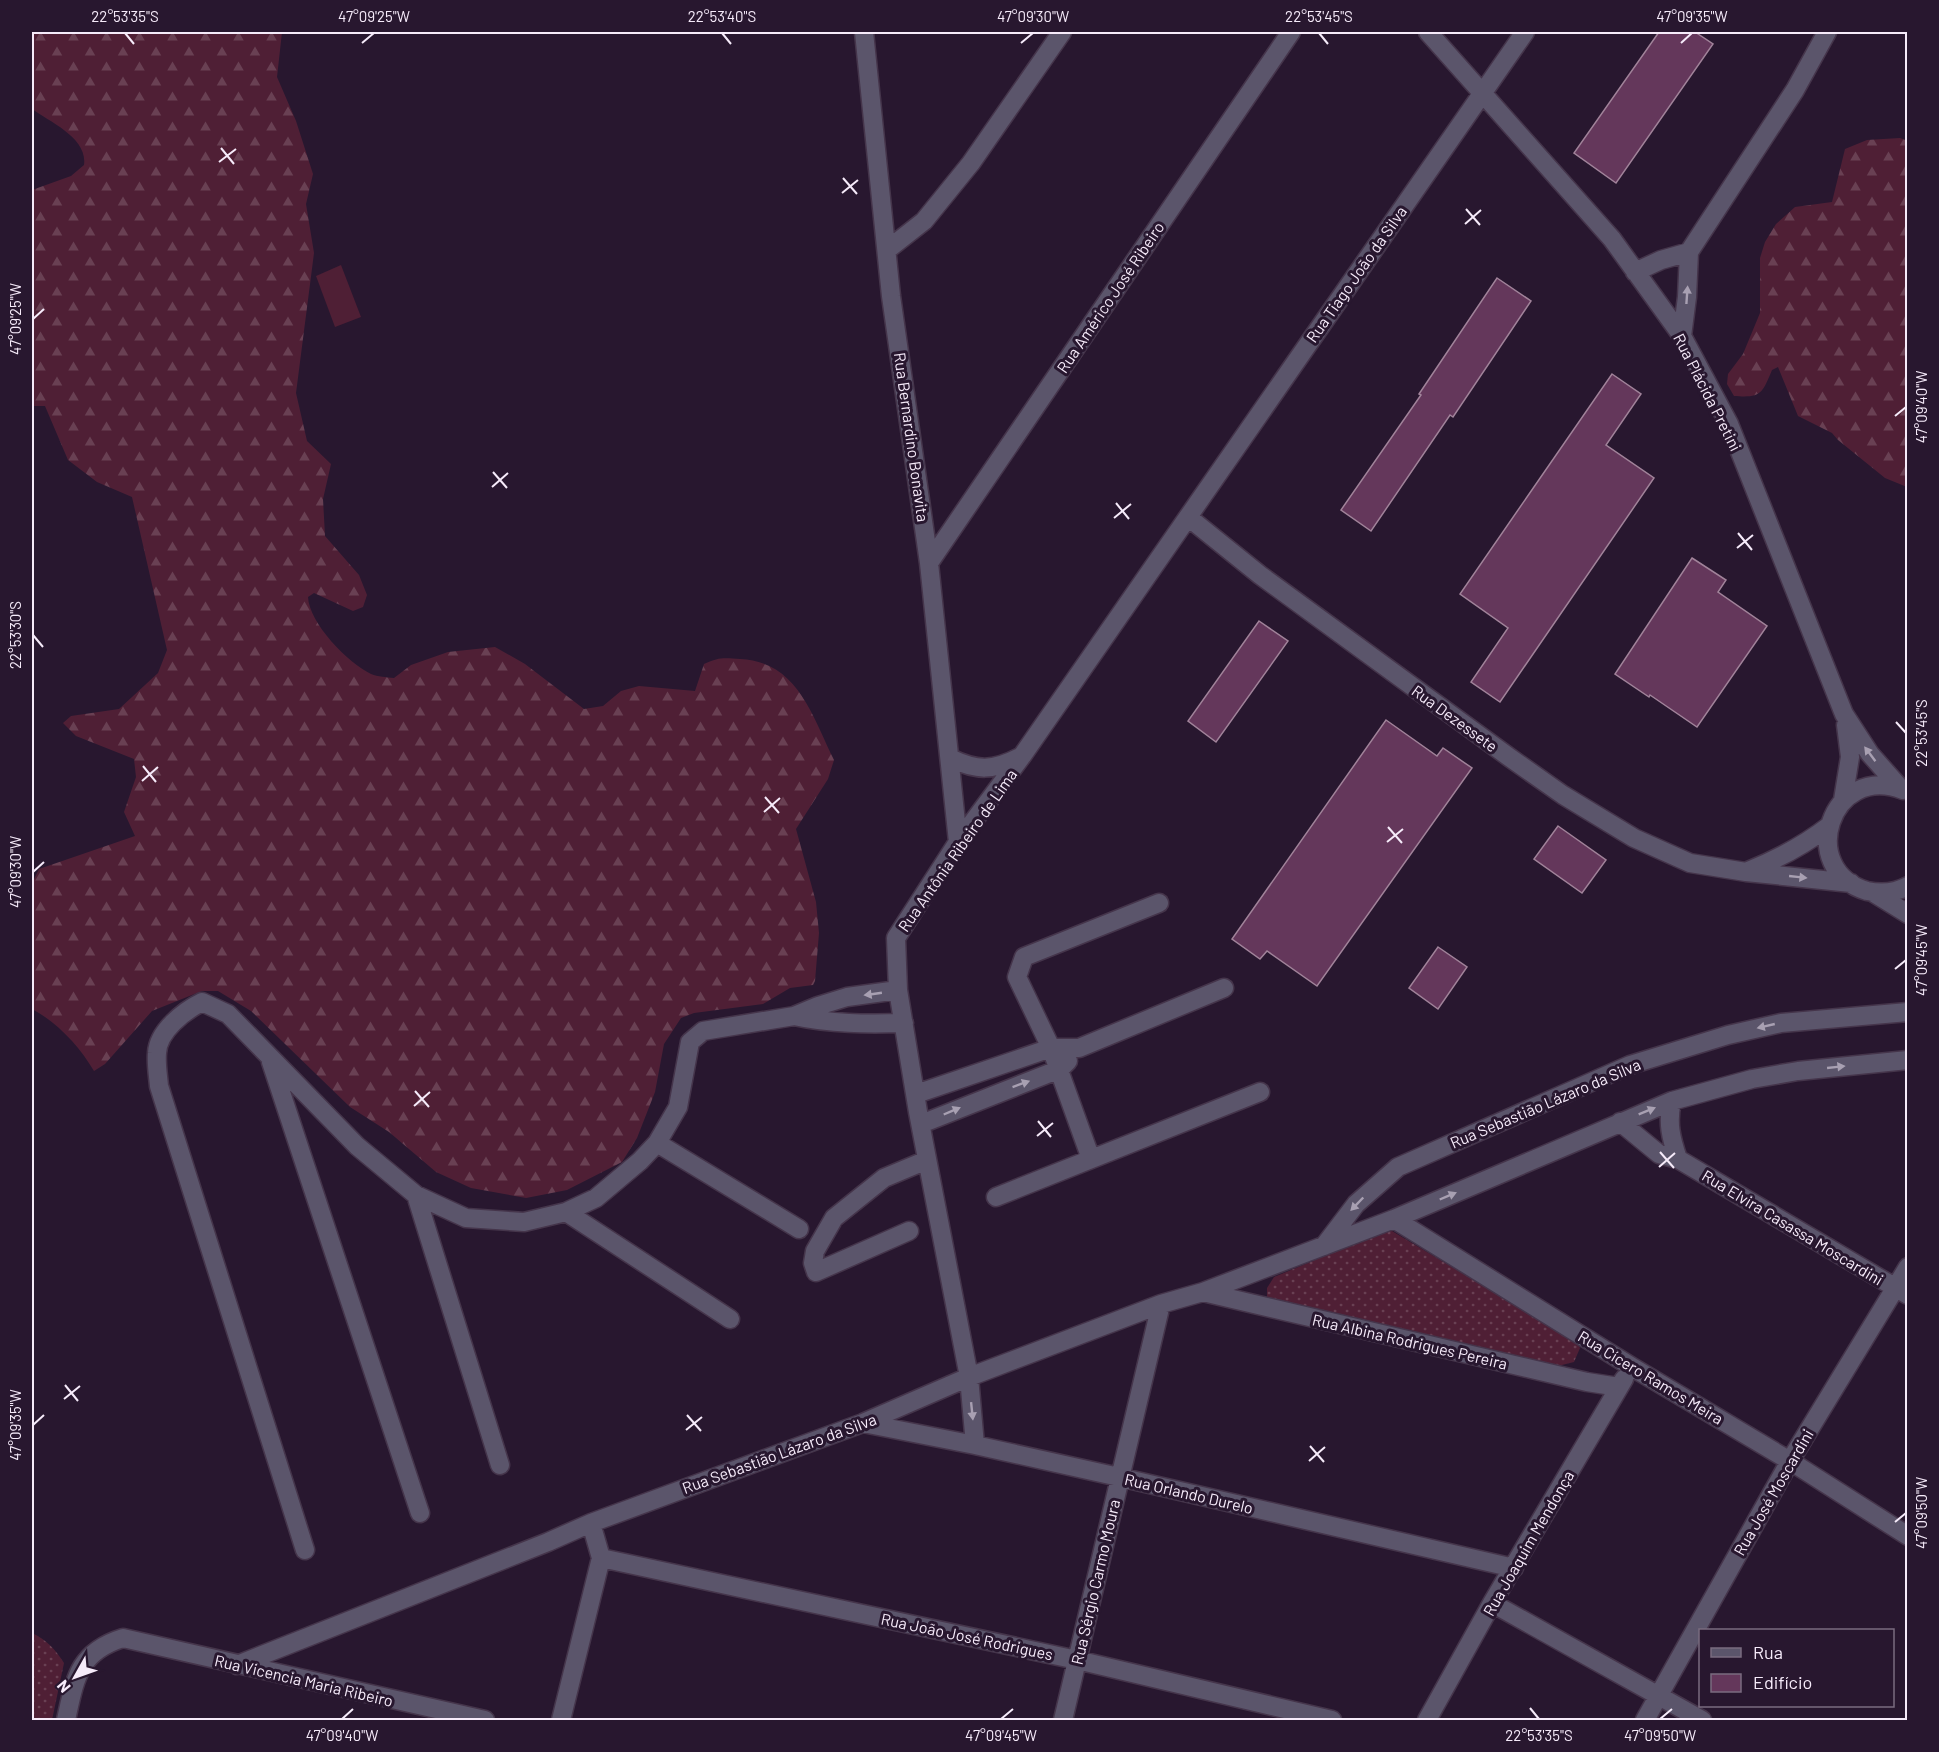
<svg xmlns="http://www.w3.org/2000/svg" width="1939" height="1752" viewBox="0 0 1939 1752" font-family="Barlow,sans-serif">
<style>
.grass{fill:url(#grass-dots)}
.forest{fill:url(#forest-firs)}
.pitch{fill:#4f1f35}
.building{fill:#64375b;stroke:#a1839a;stroke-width:1.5}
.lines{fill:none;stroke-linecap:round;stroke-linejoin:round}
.minor-casing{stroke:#45354b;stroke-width:21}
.minor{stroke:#5b556b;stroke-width:18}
.oneway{fill:#a8a0b2}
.ticks{fill:none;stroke:#f6ebfa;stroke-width:2}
.labels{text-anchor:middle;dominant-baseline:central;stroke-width:6;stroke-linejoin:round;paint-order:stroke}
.street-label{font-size:16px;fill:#f6ebfa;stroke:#28172f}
.neatline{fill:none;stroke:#f6ebfa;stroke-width:2}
.ticks-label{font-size:15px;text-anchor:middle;fill:#f6ebfa}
</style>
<defs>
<pattern id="grass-dots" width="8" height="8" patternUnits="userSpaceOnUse" patternTransform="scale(1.5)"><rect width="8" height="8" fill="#4f1f35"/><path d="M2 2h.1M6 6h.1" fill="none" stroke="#694053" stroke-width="1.8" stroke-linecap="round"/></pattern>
<pattern id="forest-firs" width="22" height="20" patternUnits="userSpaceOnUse" patternTransform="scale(1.5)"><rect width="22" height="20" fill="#4f1f35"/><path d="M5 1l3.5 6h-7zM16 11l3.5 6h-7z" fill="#694053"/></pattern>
</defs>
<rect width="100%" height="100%" fill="#28172f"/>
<path class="grass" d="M 1385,1231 L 1392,1231 L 1577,1342 L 1580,1348 L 1574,1362 L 1554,1367 L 1267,1298 L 1267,1288 L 1274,1277 Z
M 32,1633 C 47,1640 55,1649 64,1663 L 52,1720 L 32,1720 Z"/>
<path class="forest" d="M 32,32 L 282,32 L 277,77 L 296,121 L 313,174 L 306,204 L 314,253 L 296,393 L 307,441 L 331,464 L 323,499 L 325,536 L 359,575 L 367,595 L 363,607 L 353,611 L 314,593 L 308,597 C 309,623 348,663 371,674 C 378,677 386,677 394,678 L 411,665 L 448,652 L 495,647 L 525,664 L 584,709 L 603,706 L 621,691 L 639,686 L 695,691 L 704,664 C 719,657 724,658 740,659 C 798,662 812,716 834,760 L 828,779 L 796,829 L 816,902 L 819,933 L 815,981 L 813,985 L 790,988 L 763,1004 L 694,1013 L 681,1018 L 664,1044 L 655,1092 L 637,1138 L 622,1162 L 567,1190 L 526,1198 L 471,1188 L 436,1172 L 389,1132 L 350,1107 L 251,1011 L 218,991 L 202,991 L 152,1011 L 105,1064 L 94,1071 C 80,1047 57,1022 32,1009 L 32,883 L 39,869 L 135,836 L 124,812 L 136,777 L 134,759 L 76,736 L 63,723 L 71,716 L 119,709 L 158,673 L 167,650 L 132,497 L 97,482 L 68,460 L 45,406 L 32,406 L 32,190 L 71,176 L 84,165 C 88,138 50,122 32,109 Z
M 1900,138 L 1908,141 L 1907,487 L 1885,478 L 1838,440 L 1832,433 L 1798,416 L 1778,367 L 1772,370 C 1762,394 1761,398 1734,396 L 1727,384 L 1728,374 L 1743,354 L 1760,313 L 1760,258 L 1765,242 L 1776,224 L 1795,207 L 1832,202 L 1845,149 L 1867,140 Z"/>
<path class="pitch" d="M 341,265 L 361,317 L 335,327 L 316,276 Z"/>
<path class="building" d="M 1659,32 L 1695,32 L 1713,44 L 1616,183 L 1574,153 Z
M 1497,278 L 1531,301 L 1453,417 L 1450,415 L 1371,531 L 1341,510 L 1421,395 L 1419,394 Z
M 1612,374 L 1641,394 L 1606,445 L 1654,478 L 1500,702 L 1471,682 L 1508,628 L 1460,594 Z
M 1692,558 L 1726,580 L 1718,592 L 1767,626 L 1697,727 L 1650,695 L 1649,697 L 1615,674 Z
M 1259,621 L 1288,641 L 1216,742 L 1188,721 Z
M 1386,720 L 1437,756 L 1443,748 L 1472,768 L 1317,986 L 1267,951 L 1260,959 L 1232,939 Z
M 1558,826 L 1606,860 L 1582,893 L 1534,859 Z
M 1438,947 L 1467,967 L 1438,1009 L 1409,988 Z"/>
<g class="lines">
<g class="minor-casing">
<path id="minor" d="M 864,32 L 891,296 L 929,563 L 958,842
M 1428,32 L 1612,239 L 1682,336 L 1729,424 L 1844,714 L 1870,754 L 1901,789
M 887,250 L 924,221 L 971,163 L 1062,32
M 1635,272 L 1661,260 L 1689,252
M 1682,336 L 1687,297 L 1689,252 L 1795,90 L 1827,32
M 1188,517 L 1260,575 L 1509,757 L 1563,795 L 1634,838 L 1690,863 L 1746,872 L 1851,883
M 929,563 L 1291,32
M 950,758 C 977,771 993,771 1020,757
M 1903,790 C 1830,762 1796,870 1867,891 C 1881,894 1895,893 1908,886
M 1843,800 L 1850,757 L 1846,725
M 1748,871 C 1778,859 1803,846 1829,826
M 1874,893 L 1908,914
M 794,1016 C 831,1024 866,1024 904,1023
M 271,1062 L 420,1513
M 916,1094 L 1051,1048 L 1079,1048 L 1224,988
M 1672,1101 C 1667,1123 1671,1138 1678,1159
M 1620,1122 L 1659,1154 L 1678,1159 L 1908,1295
M 921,1124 L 1060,1069 L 1068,1061
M 657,1143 L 799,1229
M 1091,1159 L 1051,1048 L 1017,977 L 1024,957 L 1159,903
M 416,1195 L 500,1465
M 996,1197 L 1260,1092
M 566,1212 L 730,1319
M 1394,1219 L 1632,1367 L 1790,1461 L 1908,1536
M 909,1231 L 816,1272 L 813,1263 L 815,1251 L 834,1218 L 884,1178 L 927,1160
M 1324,1246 L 1356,1204 L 1398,1167 L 1630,1065 L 1728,1035 L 1781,1023 L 1908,1012
M 1203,1292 L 1587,1382 L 1619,1387
M 863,1423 L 975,1445 L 1119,1477 L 1514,1568
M 975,1445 L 969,1377 L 918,1112 L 898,990 L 896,938 L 958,842 L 1022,756 L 1188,517 L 1525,32
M 305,1550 L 159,1086 C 158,1075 156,1064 157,1053 C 158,1031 184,1011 202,1002 L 228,1014 L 357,1146 L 416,1195 L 466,1218 L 524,1222 L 566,1212 L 596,1198 L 640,1161 L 657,1143 L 678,1107 L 690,1042 L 703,1031 L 794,1016 L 818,1006 L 847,997 L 898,990
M 601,1558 L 1077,1660 L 1332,1720
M 1492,1603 L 1702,1720
M 237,1665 L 548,1542 L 591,1523 L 863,1423 L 969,1377 L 1161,1304 L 1203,1292 L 1394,1219 L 1672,1101 L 1752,1079 L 1798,1071 L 1908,1060
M 66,1720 C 75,1679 78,1652 123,1638 L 485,1720
M 561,1720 L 601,1558 L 591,1523
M 1063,1720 L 1161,1304
M 1427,1720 L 1492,1603 L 1624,1379
M 1645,1720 L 1790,1461 L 1908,1267"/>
</g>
<use href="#minor" class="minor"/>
</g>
<defs><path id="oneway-solid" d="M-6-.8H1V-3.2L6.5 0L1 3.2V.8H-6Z" transform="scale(1.5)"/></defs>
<g class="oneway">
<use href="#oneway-solid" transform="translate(1687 295) rotate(-86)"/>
<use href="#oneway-solid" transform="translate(1870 754) rotate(-127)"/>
<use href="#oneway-solid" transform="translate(1798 877) rotate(6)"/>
<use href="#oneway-solid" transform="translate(873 994) rotate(172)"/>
<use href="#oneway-solid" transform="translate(1766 1026) rotate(167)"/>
<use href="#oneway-solid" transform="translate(1836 1067) rotate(-6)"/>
<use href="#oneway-solid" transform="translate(1021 1084) rotate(-20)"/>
<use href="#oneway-solid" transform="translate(952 1111) rotate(-23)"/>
<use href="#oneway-solid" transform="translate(1647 1111) rotate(-22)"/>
<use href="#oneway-solid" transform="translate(1448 1196) rotate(-23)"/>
<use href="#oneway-solid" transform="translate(1357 1204) rotate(134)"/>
<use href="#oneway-solid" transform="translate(972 1411) rotate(84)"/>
</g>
<path class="ticks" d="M 125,33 L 134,44M 722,33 L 731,44M 1319,33 L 1328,44M 362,43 L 374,33M 1021,43 L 1033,33M 1681,43 L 1692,33M 221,148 L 234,164M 219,162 L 236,149M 843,178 L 857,194M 842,193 L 858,180M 1466,209 L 1480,225M 1465,224 L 1481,210M 33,319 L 44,309M 1895,416 L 1906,407M 493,472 L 507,488M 492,487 L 508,473M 1116,503 L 1129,519M 1114,518 L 1131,504M 1738,533 L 1752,550M 1737,548 L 1753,535M 33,635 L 43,647M 1896,722 L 1906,733M 143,766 L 156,782M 142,781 L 158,767M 765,797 L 779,813M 764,812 L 780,798M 1388,827 L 1402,843M 1387,842 L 1403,829M 33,872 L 44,862M 1895,969 L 1906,960M 415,1091 L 429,1107M 414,1106 L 430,1092M 1038,1121 L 1051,1137M 1037,1136 L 1053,1123M 1660,1152 L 1674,1168M 1659,1167 L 1675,1153M 65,1385 L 78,1401M 64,1399 L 80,1386M 687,1415 L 701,1431M 33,1425 L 44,1415M 686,1430 L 702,1417M 1310,1446 L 1324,1462M 1309,1461 L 1325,1447M 1895,1522 L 1906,1513M 1530,1708 L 1539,1719M 342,1719 L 353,1709M 1001,1719 L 1013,1709M 1660,1719 L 1672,1709"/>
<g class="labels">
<g class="street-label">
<text transform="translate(1356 274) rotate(-55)">Rua Tiago João da Silva</text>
<text transform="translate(1110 297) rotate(-56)">Rua Américo José Ribeiro</text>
<text transform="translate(1708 392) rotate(63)">Rua Plácida Pretini</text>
<text transform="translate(912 437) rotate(82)">Rua Bernardino Bonavita</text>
<text transform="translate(1455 718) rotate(36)">Rua Dezessete</text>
<text transform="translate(957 850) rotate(-55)">Rua Antônia Ribeiro de Lima</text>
<text transform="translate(1545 1103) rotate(-23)">Rua Sebastião Lázaro da Silva</text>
<text transform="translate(1793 1227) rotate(31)">Rua Elvira Casassa Moscardini</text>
<text transform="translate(1410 1341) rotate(13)">Rua Albina Rodrigues Pereira</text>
<text transform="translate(1651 1377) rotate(31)">Rua Cícero Ramos Meira</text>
<text transform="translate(779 1453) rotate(-20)">Rua Sebastião Lázaro da Silva</text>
<text transform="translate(1773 1492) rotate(-60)">Rua José Moscardini</text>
<text transform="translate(1189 1493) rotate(13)">Rua Orlando Durelo</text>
<text transform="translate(1528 1543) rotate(-60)">Rua Joaquim Mendonça</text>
<text transform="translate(1095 1582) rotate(-77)">Rua Sérgio Carmo Moura</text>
<text transform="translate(967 1636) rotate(12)">Rua João José Rodrigues</text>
<text transform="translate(304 1680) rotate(13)">Rua Vicencia Maria Ribeiro</text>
</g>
</g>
<rect width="1939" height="1752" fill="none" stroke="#28172f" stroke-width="66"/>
<rect x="1699" y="1629" width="195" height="78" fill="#28172f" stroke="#7a6c80" stroke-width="1.5"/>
<rect x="1711" y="1648" width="30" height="9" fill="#5b556b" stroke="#7a6c80" stroke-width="1.5"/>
<text x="1753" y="1659" font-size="18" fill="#f6ebfa">Rua</text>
<rect x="1711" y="1674" width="30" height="18" fill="#64375b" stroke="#7a6c80" stroke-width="1.5"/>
<text x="1753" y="1689" font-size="18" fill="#f6ebfa">Edifício</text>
<g transform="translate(75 1677) rotate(230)" stroke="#28172f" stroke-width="4.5" paint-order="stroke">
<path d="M0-4.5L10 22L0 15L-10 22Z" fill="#f6ebfa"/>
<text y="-9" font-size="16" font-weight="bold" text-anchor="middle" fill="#f6ebfa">N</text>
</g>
<rect x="33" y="33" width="1873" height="1686" class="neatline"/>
<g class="ticks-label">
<text x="125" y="22">22°53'35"S</text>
<text x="374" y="22">47°09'25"W</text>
<text x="722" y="22">22°53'40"S</text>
<text x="1033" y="22">47°09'30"W</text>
<text x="1319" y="22">22°53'45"S</text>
<text x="1692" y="22">47°09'35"W</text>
<text transform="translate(16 319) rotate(-90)" y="5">47°09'25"W</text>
<text transform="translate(1922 407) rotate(-90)" y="5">47°09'40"W</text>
<text transform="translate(16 635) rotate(-90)" y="5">22°53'30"S</text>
<text transform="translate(1922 733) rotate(-90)" y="5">22°53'45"S</text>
<text transform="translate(16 872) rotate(-90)" y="5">47°09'30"W</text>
<text transform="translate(1922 960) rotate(-90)" y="5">47°09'45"W</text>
<text transform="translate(16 1425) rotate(-90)" y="5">47°09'35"W</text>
<text transform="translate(1922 1513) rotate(-90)" y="5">47°09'50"W</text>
<text x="342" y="1741">47°09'40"W</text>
<text x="1001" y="1741">47°09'45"W</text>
<text x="1539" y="1741">22°53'35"S</text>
<text x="1660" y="1741">47°09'50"W</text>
</g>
</svg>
